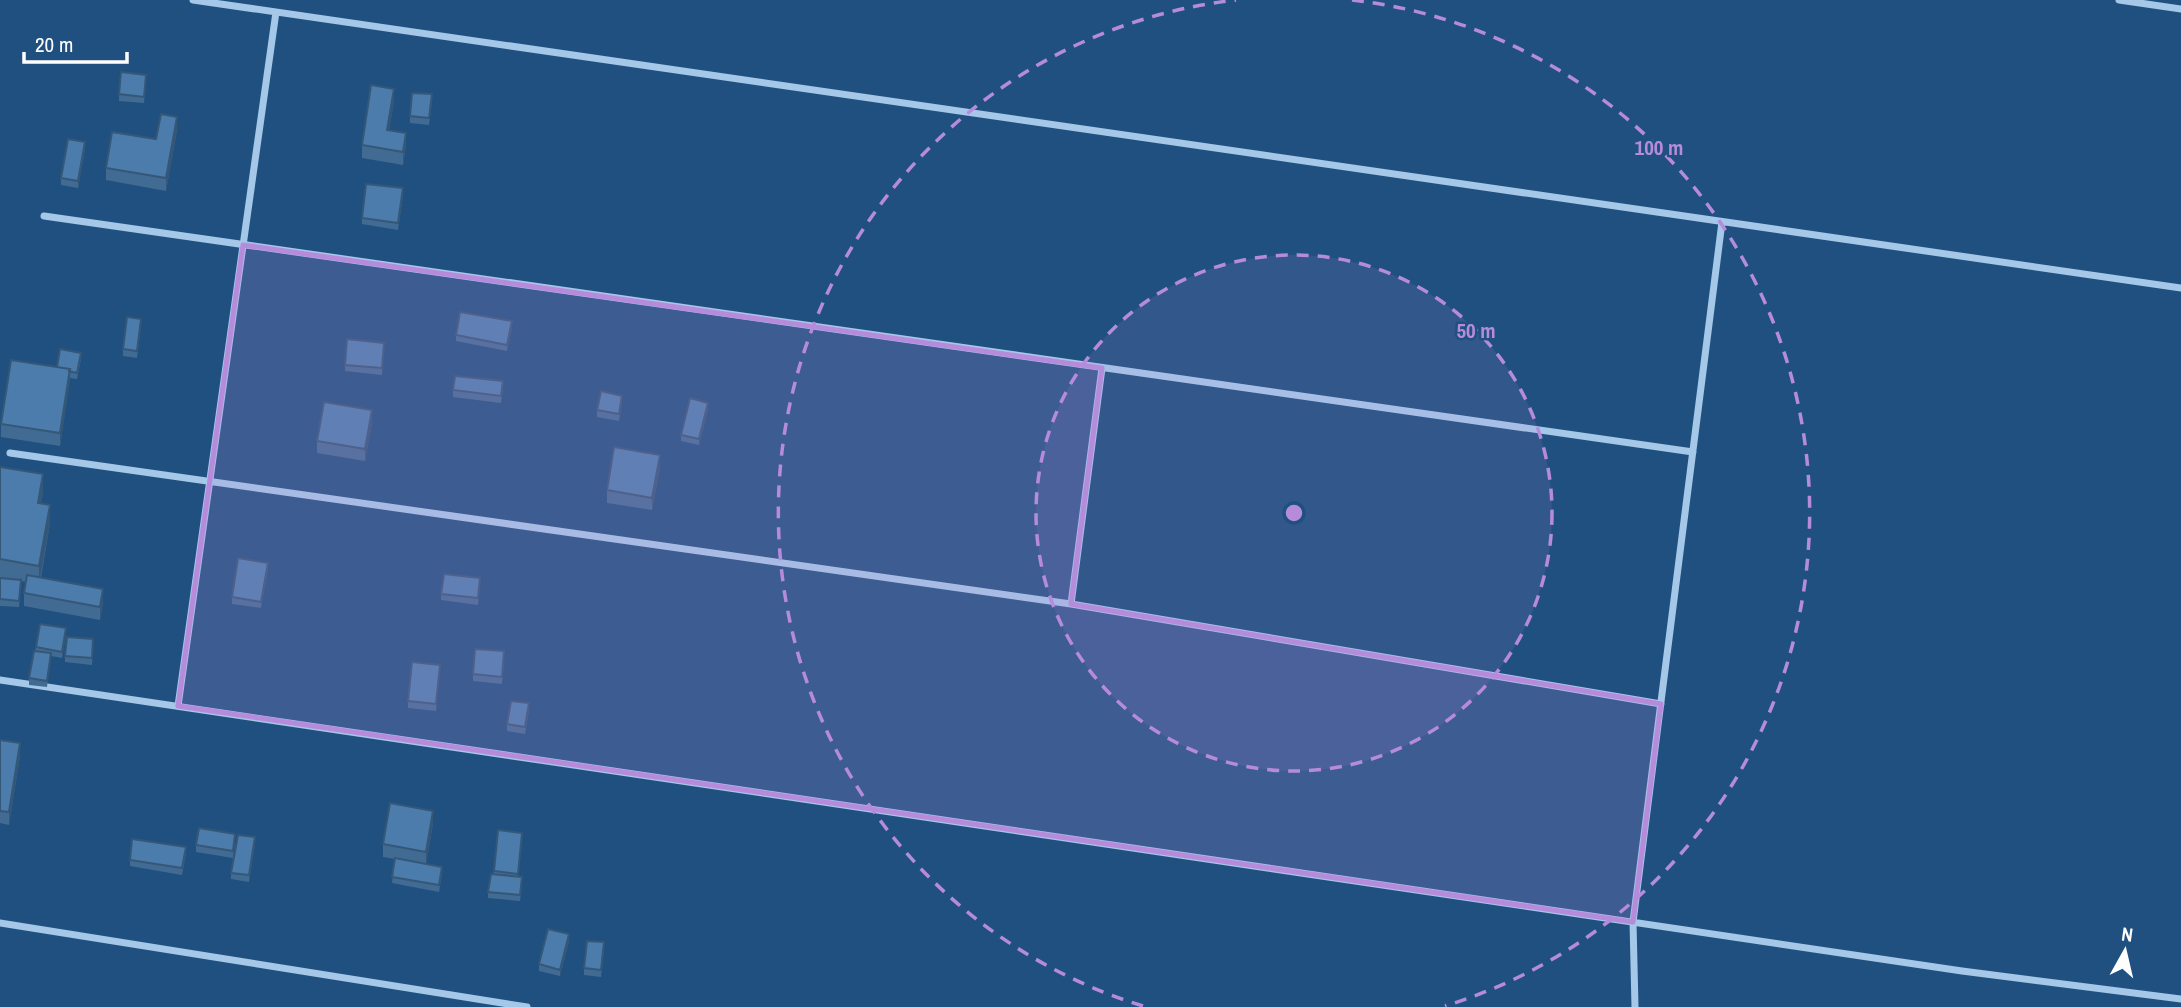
<svg xmlns="http://www.w3.org/2000/svg" width="2181" height="1007" viewBox="0 0 2181 1007" font-family="'Archivo Narrow',sans-serif">
<style>
.lines{fill:none;stroke-linecap:round;stroke-linejoin:round}
.street{stroke:#a5c7e8;stroke-width:7}
.wall{fill:#416b93}
.shaded-wall{fill:#355778}
.building{fill:#4c7cab;stroke:#355778;stroke-width:2}
.marked{fill:#b68bdc;fill-opacity:0.2;stroke:#b68bdc;stroke-width:5;stroke-linejoin:round}
.ring{fill:none;stroke:#b68bdc;stroke-width:3.5;stroke-dasharray:12 9}
.centre{fill:#b68bdc;stroke:#205080;stroke-width:3.5}
.ring-label{font-size:21px;text-anchor:middle;font-weight:bold;fill:#b68bdc;stroke:#205080;stroke-width:5;stroke-linejoin:round;paint-order:stroke}
</style>
<rect width="100%" height="100%" fill="#205080"/>
<g class="lines">
<path class="street" d="M 193,0 L 2181,288
M 2119,0 L 2181,9
M 44,216 L 1693,452
M 10,453 L 1071,604 L 1661,704
M 1071,604 L 1102,368
M 0,680 L 1962,971 L 2181,999
M 178,706 L 276,12
M 0,923 L 527,1007
M 1635,1007 L 1633,922 L 1722,222"/>
</g>
<path class="wall" d="M 146,82 L 144,103 L 119,101 L 119,94 Z
M 394,101 L 389,130 L 406,146 L 403,165 L 362,158 L 362,145 Z
M 432,101 L 429,125 L 410,123 L 410,116 Z
M 177,130 L 166,191 L 106,180 L 106,168 Z
M 85,149 L 78,188 L 61,185 L 61,178 Z
M 403,195 L 398,230 L 362,224 L 362,218 Z
M 141,325 L 137,358 L 123,356 L 123,349 Z
M 512,328 L 507,351 L 456,341 L 456,335 Z
M 384,343 L 382,375 L 345,371 L 345,365 Z
M 81,359 L 77,379 L 70,378 L 60,446 L 1,437 L 1,424 Z
M 503,388 L 501,403 L 453,397 L 453,390 Z
M 622,402 L 619,421 L 597,417 L 597,410 Z
M 708,409 L 699,445 L 681,441 L 681,435 Z
M 372,423 L 365,461 L 317,453 L 317,441 Z
M 0,467 L 43,493 L 41,503 L 50,523 L 41,578 L 103,602 L 100,620 L 24,606 L 24,593 L 26,582 L 21,581 L 19,607 L 0,606 L 0,578 L 7,579 L 0,578 Z
M 660,468 L 652,510 L 607,503 L 607,490 Z
M 268,569 L 261,608 L 232,604 L 232,597 Z
M 480,585 L 478,605 L 441,600 L 441,594 Z
M 66,634 L 62,658 L 51,656 L 47,687 L 29,685 L 29,678 L 36,647 Z
M 93,646 L 92,665 L 65,662 L 65,656 Z
M 504,658 L 502,684 L 473,681 L 473,674 Z
M 440,671 L 436,711 L 408,708 L 408,701 Z
M 529,710 L 525,734 L 507,731 L 507,724 Z
M 0,740 L 20,756 L 9,825 L 0,823 Z
M 433,823 L 426,864 L 442,873 L 439,892 L 392,883 L 395,859 L 383,857 L 383,844 Z
M 522,839 L 518,877 L 522,884 L 520,901 L 488,898 L 488,892 L 494,871 Z
M 235,840 L 233,858 L 196,852 L 196,845 Z
M 255,844 L 249,882 L 231,879 L 231,873 Z
M 186,853 L 182,875 L 130,866 L 130,860 Z
M 569,941 L 560,976 L 539,971 L 539,964 Z
M 604,949 L 601,977 L 584,975 L 584,968 Z"/>
<path class="shaded-wall" d="M 394,89 L 394,101 L 387,143 L 387,130 Z
M 177,117 L 177,130 L 166,191 L 166,178 Z
M 406,133 L 406,146 L 403,165 L 403,152 Z
M 85,142 L 85,149 L 78,188 L 78,181 Z
M 512,321 L 512,328 L 507,351 L 507,345 Z
M 70,369 L 70,382 L 60,446 L 60,433 Z
M 708,403 L 708,409 L 699,445 L 699,439 Z
M 372,410 L 372,423 L 365,461 L 365,449 Z
M 660,455 L 660,468 L 652,510 L 652,498 Z
M 43,474 L 43,493 L 38,521 L 38,503 Z
M 50,505 L 50,523 L 39,584 L 39,566 Z
M 268,563 L 268,569 L 261,608 L 261,602 Z
M 103,589 L 103,602 L 100,620 L 100,607 Z
M 20,743 L 20,756 L 9,825 L 9,812 Z
M 433,811 L 433,823 L 426,865 L 426,852 Z
M 255,837 L 255,844 L 249,882 L 249,875 Z
M 569,934 L 569,941 L 560,976 L 560,970 Z"/>
<path class="building" d="M 121,72 L 146,75 L 144,97 L 119,94 Z
M 371,85 L 394,89 L 387,130 L 406,133 L 403,152 L 362,145 Z
M 412,93 L 432,94 L 429,118 L 410,116 Z
M 161,114 L 177,117 L 166,178 L 106,168 L 112,132 L 156,139 Z
M 68,139 L 85,142 L 78,181 L 61,178 Z
M 366,184 L 403,188 L 398,223 L 362,218 Z
M 460,312 L 512,321 L 507,345 L 456,335 Z
M 127,317 L 141,319 L 137,351 L 123,349 Z
M 347,339 L 384,343 L 382,368 L 345,365 Z
M 60,349 L 81,353 L 77,373 L 69,371 L 70,369 L 57,367 Z
M 11,360 L 70,369 L 60,433 L 1,424 Z
M 455,376 L 503,381 L 501,396 L 453,390 Z
M 601,391 L 622,396 L 619,414 L 597,410 Z
M 690,398 L 708,403 L 699,439 L 681,435 Z
M 324,402 L 372,410 L 365,449 L 317,441 Z
M 614,447 L 660,455 L 652,498 L 607,490 Z
M 0,467 L 43,474 L 38,503 L 50,505 L 39,566 L 0,559 Z
M 238,558 L 268,563 L 261,602 L 232,597 Z
M 444,574 L 480,578 L 478,598 L 441,594 Z
M 27,575 L 103,589 L 100,607 L 24,593 Z
M 0,578 L 21,580 L 19,601 L 0,599 Z
M 40,624 L 66,628 L 62,652 L 36,647 Z
M 67,637 L 93,639 L 92,658 L 65,656 Z
M 475,649 L 504,651 L 502,677 L 473,674 Z
M 34,651 L 51,653 L 47,681 L 29,678 Z
M 412,662 L 440,665 L 436,704 L 408,701 Z
M 511,701 L 529,703 L 525,727 L 507,724 Z
M 0,740 L 20,743 L 9,812 L 0,811 Z
M 390,803 L 433,811 L 426,852 L 383,844 Z
M 199,828 L 235,834 L 233,851 L 196,845 Z
M 498,830 L 522,833 L 518,874 L 494,871 Z
M 238,835 L 255,837 L 249,875 L 231,873 Z
M 132,839 L 186,847 L 182,868 L 130,860 Z
M 395,858 L 442,867 L 439,885 L 392,877 Z
M 491,874 L 522,877 L 520,895 L 488,892 Z
M 548,929 L 569,934 L 560,970 L 539,964 Z
M 587,941 L 604,942 L 601,970 L 584,968 Z"/>
<path class="marked" d="M 243,245 L 1102,368 L 1071,604 L 1661,704 L 1633,922 L 178,706 Z"/>
<circle cx="1294" cy="513" r="258" fill="#b68bdc" fill-opacity=".12"/>
<g class="ring">
<circle cx="1294" cy="513" r="258"/>
<path d="M1143 1006A516 516 0 0 1 1236 0M1352 0A516 516 0 0 1 1445 1006"/>
</g>
<circle cx="1294" cy="513" r="10" class="centre"/>
<g class="ring-label">
<text x="1659" y="155">100 m</text>
<text x="1476" y="338">50 m</text>
</g>
<g transform="translate(2125 951) rotate(8)" stroke="#205080" stroke-width="5" paint-order="stroke">
<path d="M0-5L12 26L0 18L-12 26Z" fill="#ffffff"/>
<text y="-10" font-size="19" font-weight="bold" text-anchor="middle" fill="#ffffff">N</text>
</g>
<path d="M24 52v10h103v-10" fill="none" stroke="#ffffff" stroke-width="3.5"/>
<text x="35" y="52" font-size="21" fill="#ffffff" stroke="#205080" stroke-width="5" paint-order="stroke">20 m</text>
</svg>
